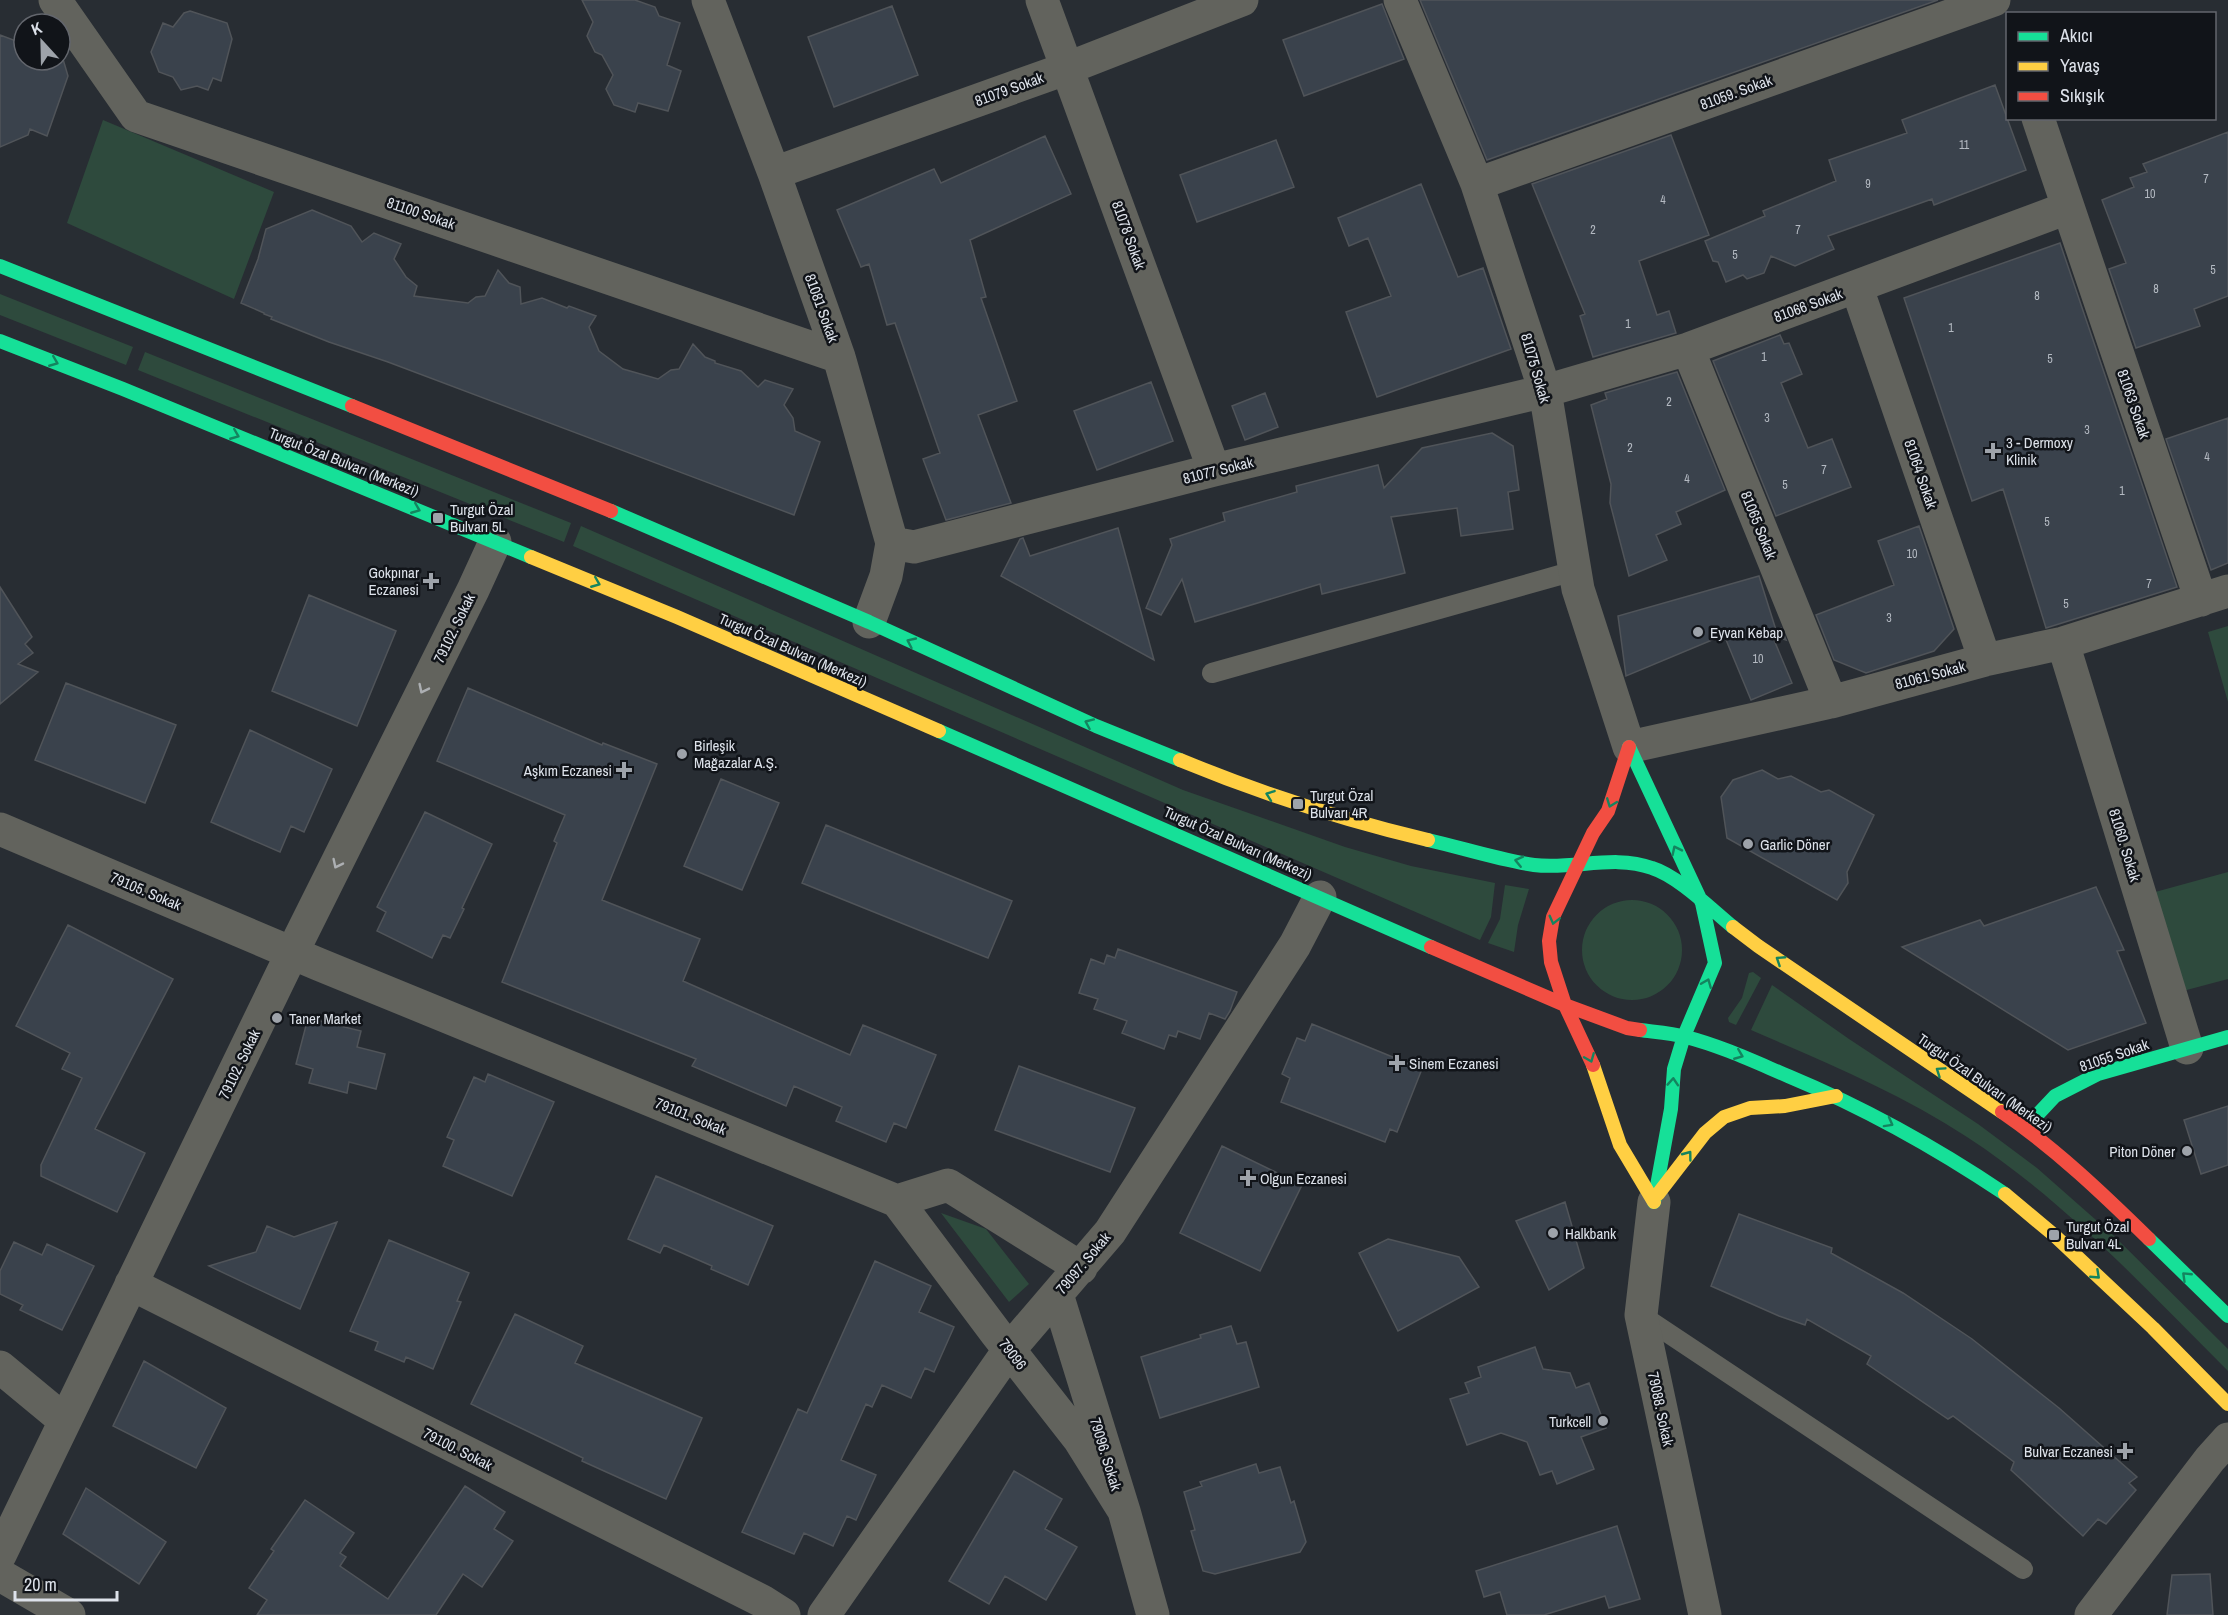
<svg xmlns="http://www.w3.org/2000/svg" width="2228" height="1615" viewBox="0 0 2228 1615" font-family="'Archivo Narrow',sans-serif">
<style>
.green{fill:#2e4a3d}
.building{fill:#3a424c;stroke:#505459;stroke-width:1.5}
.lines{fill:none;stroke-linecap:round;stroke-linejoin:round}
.lane{stroke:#62635d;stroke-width:20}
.street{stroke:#62635d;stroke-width:33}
.fast{stroke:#16e098;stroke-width:14}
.slow{stroke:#ffcf43;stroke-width:14}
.jam{stroke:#f24e42;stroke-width:14}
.oneway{stroke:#14845f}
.oneway2{stroke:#acafb2}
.poi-dot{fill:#9ea3aa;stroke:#111419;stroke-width:2}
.labels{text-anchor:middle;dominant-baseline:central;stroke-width:5;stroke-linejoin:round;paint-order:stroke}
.number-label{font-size:12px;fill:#b4bac2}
.street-label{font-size:15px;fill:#dde2ea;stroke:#111419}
.poi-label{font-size:15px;fill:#dde2ea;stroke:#111419;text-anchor:start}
</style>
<rect width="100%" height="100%" fill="#282d33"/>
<path class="green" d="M 103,120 L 274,192 L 234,299 L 67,223 Z
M 0,294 L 133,347 L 126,365 L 0,315 Z
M 145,352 L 571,523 L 564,542 L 138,370 Z
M 581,526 L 1183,790 L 1345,847 L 1411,866 L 1495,883 L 1491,917 L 1480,940 L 573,546 Z
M 2228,626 L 2228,702 L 2208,632 Z
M 2228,872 L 2228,979 L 2164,996 L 2137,897 Z
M 1505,885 L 1529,889 L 1518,925 L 1514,952 L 1488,943 L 1500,919 Z
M1582 950a50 50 0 1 1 100 0a50 50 0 1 1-100 0Z
M 1753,972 L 1761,978 L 1736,1025 L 1729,1022 L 1728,1018 L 1742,998 L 1749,973 Z
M 1772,985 L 1849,1039 L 1978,1124 L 2037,1168 L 2113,1235 L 2228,1349 L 2228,1371 C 2146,1289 2065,1201 1967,1137 C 1900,1093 1825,1062 1751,1030 Z
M 941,1213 L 986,1229 L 1029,1284 L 1009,1302 Z"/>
<path class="building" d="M 582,0 L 635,0 L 655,7 L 659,16 L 680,23 L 667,65 L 681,71 L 668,111 L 638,103 L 635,112 L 614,105 L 606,89 L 613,75 L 602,55 L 595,52 L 587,36 L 593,22 Z
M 1420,0 L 1938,0 L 1487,160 Z
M 1382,4 L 1404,59 L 1304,96 L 1283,40 Z
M 892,6 L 918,75 L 834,107 L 808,37 Z
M 190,11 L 227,23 L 232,39 L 221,81 L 213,78 L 208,90 L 197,86 L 181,90 L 173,77 L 159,72 L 151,52 L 163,23 L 173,27 L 184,13 Z
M 0,35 L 24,44 L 24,60 L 63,59 L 68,76 L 47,136 L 30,129 L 28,135 L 0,147 Z
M 1995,85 L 2026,170 L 1934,205 L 1932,199 L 1828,236 L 1834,249 L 1795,266 L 1771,256 L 1764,273 L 1747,279 L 1743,275 L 1726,282 L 1718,262 L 1713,261 L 1705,241 L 1765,216 L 1763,211 L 1836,181 L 1829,160 L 1907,133 L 1902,120 Z
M 2228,132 L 2228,296 L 2194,309 L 2200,326 L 2136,348 L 2109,269 L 2126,263 L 2102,200 L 2134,187 L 2130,178 L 2147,172 L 2143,164 Z
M 1671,135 L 1709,235 L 1639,261 L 1657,315 L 1669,311 L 1676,333 L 1593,357 L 1580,316 L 1585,314 L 1532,184 Z
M 1045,136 L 1071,194 L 970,240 L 986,297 L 981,298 L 1017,401 L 978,415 L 1011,503 L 946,520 L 923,459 L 940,453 L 895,323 L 887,325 L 869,264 L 861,267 L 837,210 L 934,169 L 941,183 Z
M 1276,140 L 1294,187 L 1197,222 L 1180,175 Z
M 1421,184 L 1458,277 L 1483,268 L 1511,349 L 1377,397 L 1346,312 L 1391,296 L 1368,238 L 1349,246 L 1338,218 Z
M 312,210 L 351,226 L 362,242 L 374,233 L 401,244 L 394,259 L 406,277 L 417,286 L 414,296 L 468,303 L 476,297 L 485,296 L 498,270 L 509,283 L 520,287 L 521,304 L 542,298 L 567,308 L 569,306 L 596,316 L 589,327 L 599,351 L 623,369 L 658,379 L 671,370 L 679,369 L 693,344 L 705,357 L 715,361 L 715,363 L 741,371 L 758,387 L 765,380 L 793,389 L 784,405 L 793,418 L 795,431 L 820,442 L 794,515 L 388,362 L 329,342 L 271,319 L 272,317 L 264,314 L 264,313 L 241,303 L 258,259 L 266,229 Z
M 2060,243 L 2177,587 L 2046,628 L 2003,489 L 1972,501 L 1904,298 Z
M 1780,335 L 1784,344 L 1789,343 L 1802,374 L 1781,383 L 1808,448 L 1832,439 L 1851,487 L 1776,516 L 1713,361 Z
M 1677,372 L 1725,490 L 1676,512 L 1681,524 L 1656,535 L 1667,560 L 1629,576 L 1610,503 L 1611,484 L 1591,405 L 1607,399 L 1605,393 Z
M 1151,382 L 1173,441 L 1097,470 L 1074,411 Z
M 1265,393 L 1278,427 L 1245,440 L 1232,406 Z
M 2228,418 L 2228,563 L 2211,570 L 2166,439 Z
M 1492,433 L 1513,446 L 1519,490 L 1508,492 L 1513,529 L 1461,536 L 1457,508 L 1391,517 L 1405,573 L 1322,594 L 1320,584 L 1195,622 L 1182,579 L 1161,615 L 1146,608 L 1172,545 L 1170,539 L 1225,521 L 1223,513 L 1297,492 L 1296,486 L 1378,465 L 1384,488 L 1422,448 Z
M 1919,526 L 1954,629 L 1934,651 L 1866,673 L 1834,660 L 1816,615 L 1894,585 L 1878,541 Z
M 1118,528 L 1154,660 L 1001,576 L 1020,539 L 1023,538 L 1030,556 Z
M 1759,576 L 1776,630 L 1781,628 L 1786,640 L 1772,635 L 1792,683 L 1751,700 L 1724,635 L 1626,676 L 1618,616 Z
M 0,587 L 32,637 L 25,644 L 33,653 L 18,664 L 38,672 L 0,704 Z
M 309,595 L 396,631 L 357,726 L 272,691 Z
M 66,683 L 176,725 L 145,803 L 35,760 Z
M 468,688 L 602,745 L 603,743 L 657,764 L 602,900 L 700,939 L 683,981 L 850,1055 L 863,1025 L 936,1055 L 906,1128 L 894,1123 L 886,1142 L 836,1121 L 842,1107 L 794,1086 L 786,1106 L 692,1066 L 696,1059 L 502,982 L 557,843 L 554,841 L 565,815 L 437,761 Z
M 250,730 L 332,769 L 304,832 L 291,826 L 280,852 L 211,822 Z
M 1762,770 L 1778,779 L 1791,776 L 1821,792 L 1829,790 L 1874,815 L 1847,872 L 1848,883 L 1837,900 L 1727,838 L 1721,797 L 1733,780 Z
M 721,779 L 779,803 L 742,890 L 684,866 Z
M 425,812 L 492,844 L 462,908 L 464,909 L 450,938 L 443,935 L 432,958 L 377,931 L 386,912 L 377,907 Z
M 826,825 L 1012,901 L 988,958 L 802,883 Z
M 2096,887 L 2124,950 L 2117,951 L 2146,1023 L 2068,1050 L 1902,947 L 1980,920 L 1984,926 Z
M 68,925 L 173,979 L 95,1129 L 145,1153 L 117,1212 L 41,1176 L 41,1165 L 82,1078 L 62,1069 L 70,1053 L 16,1026 Z
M 1118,949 L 1237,992 L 1230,1011 L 1225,1019 L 1209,1013 L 1200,1039 L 1178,1031 L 1176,1037 L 1169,1035 L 1164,1049 L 1122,1033 L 1127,1021 L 1094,1009 L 1098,999 L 1079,993 L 1091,959 L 1104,964 L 1107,955 L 1115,958 Z
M 308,1018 L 361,1031 L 357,1047 L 385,1054 L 376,1089 L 349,1082 L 347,1093 L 309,1083 L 313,1069 L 296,1064 Z
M 1312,1024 L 1422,1069 L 1397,1132 L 1390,1129 L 1385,1142 L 1281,1102 L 1290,1078 L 1282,1074 L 1297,1038 L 1305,1041 Z
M 1019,1066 L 1135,1108 L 1110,1172 L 995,1130 Z
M 488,1074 L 554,1102 L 512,1196 L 443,1166 L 454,1140 L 447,1137 L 474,1077 L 485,1082 Z
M 2228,1106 L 2228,1165 L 2201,1174 L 2184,1120 Z
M 1222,1146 L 1302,1185 L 1260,1271 L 1180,1233 Z
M 656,1176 L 773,1226 L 748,1285 L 711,1269 L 712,1266 L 664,1245 L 660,1253 L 628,1239 Z
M 1565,1202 L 1584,1268 L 1549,1290 L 1516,1221 Z
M 1739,1214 L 1832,1248 L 1831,1253 L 1903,1293 L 1972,1339 L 2059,1408 L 2137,1477 L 2129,1483 L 2136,1490 L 2106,1524 L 2098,1519 L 2083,1536 L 2011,1470 L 2014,1462 L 1953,1416 L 1948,1419 L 1867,1364 L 1871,1356 L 1807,1319 L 1805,1325 L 1779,1316 L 1711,1286 Z
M 337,1222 L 300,1309 L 209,1266 L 256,1252 L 267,1226 L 294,1237 Z
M 1388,1239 L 1459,1257 L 1479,1287 L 1398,1331 L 1359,1253 Z
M 389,1240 L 469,1273 L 457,1301 L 461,1302 L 433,1369 L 406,1357 L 404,1362 L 375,1350 L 378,1342 L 350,1331 Z
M 14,1242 L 42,1255 L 47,1244 L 94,1266 L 62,1330 L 20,1310 L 23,1305 L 0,1294 L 0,1271 Z
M 875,1261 L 931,1286 L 919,1312 L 954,1327 L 934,1372 L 925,1368 L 911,1398 L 882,1385 L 872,1407 L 866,1404 L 841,1460 L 876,1475 L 856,1520 L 847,1516 L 833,1546 L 804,1533 L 794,1554 L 742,1532 L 798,1409 L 807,1413 Z
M 515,1314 L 583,1346 L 575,1363 L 702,1418 L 666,1499 L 582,1461 L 583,1458 L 471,1404 Z
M 1231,1326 L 1237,1344 L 1246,1342 L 1259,1387 L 1160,1418 L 1141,1357 L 1201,1338 L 1200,1335 Z
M 1535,1347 L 1543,1369 L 1570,1373 L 1576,1388 L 1589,1383 L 1606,1428 L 1581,1437 L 1594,1469 L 1557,1484 L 1552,1471 L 1540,1475 L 1527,1442 L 1501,1433 L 1467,1445 L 1450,1399 L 1469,1393 L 1465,1383 L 1481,1377 L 1478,1367 Z
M 144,1361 L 226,1408 L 196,1468 L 113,1426 Z
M 1256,1464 L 1259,1473 L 1280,1467 L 1291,1503 L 1294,1501 L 1306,1542 L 1300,1552 L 1215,1574 L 1203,1571 L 1191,1531 L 1195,1530 L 1184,1492 L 1202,1486 L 1200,1482 Z
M 1014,1471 L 1062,1499 L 1045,1529 L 1077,1547 L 1046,1600 L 1005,1576 L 989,1604 L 949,1581 Z
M 465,1486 L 505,1512 L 494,1529 L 513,1541 L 482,1587 L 463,1574 L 436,1615 L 257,1615 L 267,1600 L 249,1588 L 274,1551 L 271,1549 L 305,1500 L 354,1533 L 340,1553 L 346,1557 L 340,1566 L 388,1599 Z
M 86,1488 L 166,1542 L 139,1584 L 63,1534 Z
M 1617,1526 L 1640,1599 L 1609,1608 L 1605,1596 L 1544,1615 L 1507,1615 L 1500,1592 L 1484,1597 L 1476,1571 Z
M 2210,1574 L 2213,1615 L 2167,1615 L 2172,1575 Z"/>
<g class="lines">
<path class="lane" d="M 1212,673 L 1574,571
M 1641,1315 L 2023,1569"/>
<path class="street" d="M 55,0 L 136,116 L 839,357
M 708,0 L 774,173 L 839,357 L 892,543 L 886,576 L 869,622
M 1042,0 L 1214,470
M 1400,0 L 1477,184 L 1545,391 L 1578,589 L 1629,747 L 1831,702 L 1985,660 L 2063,643 L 2228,591
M 2038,118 L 2201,600
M 774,173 L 1068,68 L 1242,0
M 1477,184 L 1994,0
M 1857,288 L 1985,660
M 1688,349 L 1831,702
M 892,543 L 914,547 L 1214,470 L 1545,391 L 1688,349 L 2067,208
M 2063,643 L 2187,1048
M 0,829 L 318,964 L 897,1201 L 948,1185 L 1081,1268
M 897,1201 L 996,1333 L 1079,1439 L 1124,1511
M 1654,1202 L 1641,1315 L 1705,1615
M 131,1284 L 762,1601 L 784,1615
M 1057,1294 L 1124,1511 L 1153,1615
M 0,1367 L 64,1420
M 0,1555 L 292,953 L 473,590 L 495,542
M 0,1575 L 69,1615
M 824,1615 L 1009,1350 L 1110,1232 L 1295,945 L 1320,897
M 2091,1615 L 2210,1459 L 2228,1439"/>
<path class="fast" d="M 0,266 L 352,406
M 0,341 L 123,389 L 531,557
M 611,511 L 869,622 L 1096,726 L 1180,760
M 939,731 L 1431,947
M 1629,747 L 1702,903 L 1715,963 L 1684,1036 L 1674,1069 L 1671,1109 L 1654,1202
M 1428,840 C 1463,848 1499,860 1534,865 C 1574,870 1614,854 1652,868 C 1678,876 1711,909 1733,927
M 1640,1030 C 1655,1032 1671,1033 1686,1037 C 1721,1046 1755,1062 1788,1076 C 1865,1108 1935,1147 2005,1194
M 2025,1128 L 2055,1096 L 2098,1074 L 2228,1037
M 2149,1239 L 2228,1316"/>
<path class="slow" d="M 531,557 L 677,617 L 939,731
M 1180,760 C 1260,793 1343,820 1428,840
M 1733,927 L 1758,946 L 2002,1112
M 1593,1065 L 1620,1145 L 1654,1202
M 1658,1194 L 1705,1133 L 1724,1117 L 1750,1108 L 1785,1106 L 1836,1096
M 2005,1194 L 2054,1235 L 2153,1328 L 2228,1404"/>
<path class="jam" d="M 352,406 L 611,511
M 1431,947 L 1565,1005 L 1627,1028 L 1640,1030
M 1593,1065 L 1565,1005 L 1551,962 L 1549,941 L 1553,917 L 1593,833 L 1608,811 L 1629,747
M 2002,1112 C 2056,1149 2103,1194 2149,1239"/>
</g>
<defs><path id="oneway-chevron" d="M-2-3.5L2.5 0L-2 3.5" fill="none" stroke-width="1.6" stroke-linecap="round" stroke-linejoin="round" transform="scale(1.5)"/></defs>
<g class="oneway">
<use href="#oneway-chevron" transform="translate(54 362) rotate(22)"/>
<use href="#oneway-chevron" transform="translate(235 435) rotate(22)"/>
<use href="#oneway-chevron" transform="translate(416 509) rotate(22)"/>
<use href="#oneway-chevron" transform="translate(596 583) rotate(22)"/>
<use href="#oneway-chevron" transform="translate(911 642) rotate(-155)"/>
<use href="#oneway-chevron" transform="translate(1089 723) rotate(-156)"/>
<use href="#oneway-chevron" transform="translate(1270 795) rotate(-160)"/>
<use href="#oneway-chevron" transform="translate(1611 803) rotate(111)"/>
<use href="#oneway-chevron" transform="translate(1676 850) rotate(-116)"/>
<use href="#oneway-chevron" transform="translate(1519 861) rotate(-167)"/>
<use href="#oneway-chevron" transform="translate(1554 920) rotate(104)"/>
<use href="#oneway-chevron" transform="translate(1780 960) rotate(-147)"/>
<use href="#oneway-chevron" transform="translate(1707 983) rotate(-68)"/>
<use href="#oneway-chevron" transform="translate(1739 1055) rotate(22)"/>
<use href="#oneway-chevron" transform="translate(1590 1058) rotate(68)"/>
<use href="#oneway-chevron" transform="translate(1940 1071) rotate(-146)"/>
<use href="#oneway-chevron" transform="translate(1673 1082) rotate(-86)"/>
<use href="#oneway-chevron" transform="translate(1889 1123) rotate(29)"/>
<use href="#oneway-chevron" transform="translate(1688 1155) rotate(-53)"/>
<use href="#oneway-chevron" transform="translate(2096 1275) rotate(43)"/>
<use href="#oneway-chevron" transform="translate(2186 1276) rotate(-136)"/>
</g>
<g class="oneway2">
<use href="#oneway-chevron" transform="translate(423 689) rotate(116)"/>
<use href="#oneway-chevron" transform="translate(337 864) rotate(116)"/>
</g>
<g class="poi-dot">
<path d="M1990 442h6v6h6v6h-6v6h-6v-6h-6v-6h6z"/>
<rect x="432" y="512" width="12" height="12" rx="3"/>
<path d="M428 572h6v6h6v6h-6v6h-6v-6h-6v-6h6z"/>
<circle cx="1698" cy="632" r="6"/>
<circle cx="682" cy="754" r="6"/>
<path d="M621 761h6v6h6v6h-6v6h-6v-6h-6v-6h6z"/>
<rect x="1292" y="798" width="12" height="12" rx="3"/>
<circle cx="1748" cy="844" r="6"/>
<circle cx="277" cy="1018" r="6"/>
<path d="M1394 1054h6v6h6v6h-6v6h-6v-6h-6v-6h6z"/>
<circle cx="2187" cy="1151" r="6"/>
<path d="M1245 1169h6v6h6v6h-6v6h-6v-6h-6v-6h6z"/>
<circle cx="1553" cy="1233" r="6"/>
<rect x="2048" y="1229" width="12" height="12" rx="3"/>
<circle cx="1603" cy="1421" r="6"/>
<path d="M2122 1442h6v6h6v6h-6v6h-6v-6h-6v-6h6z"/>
</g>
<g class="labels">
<g class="number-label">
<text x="1964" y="145">11</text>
<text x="2206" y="179">7</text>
<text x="1868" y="184">9</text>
<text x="2150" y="194">10</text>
<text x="1663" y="200">4</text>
<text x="1593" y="230">2</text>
<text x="1798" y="230">7</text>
<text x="1735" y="255">5</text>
<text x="2213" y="270">5</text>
<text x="2156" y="289">8</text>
<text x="2037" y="296">8</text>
<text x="1628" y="324">1</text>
<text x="1951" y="328">1</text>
<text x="1764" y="357">1</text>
<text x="2050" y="359">5</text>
<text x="1669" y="402">2</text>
<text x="1767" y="418">3</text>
<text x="2087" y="430">3</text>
<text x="1630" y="448">2</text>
<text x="2207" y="457">4</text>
<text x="1824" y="470">7</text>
<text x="1687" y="479">4</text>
<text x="1785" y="485">5</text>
<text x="2122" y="491">1</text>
<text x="2047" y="522">5</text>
<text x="1912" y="554">10</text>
<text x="2149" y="584">7</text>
<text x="2066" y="604">5</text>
<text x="1889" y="618">3</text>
<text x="1758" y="659">10</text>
</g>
<g class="street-label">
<text transform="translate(1009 89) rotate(-20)">81079 Sokak</text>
<text transform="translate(1736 92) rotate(-20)">81059. Sokak</text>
<text transform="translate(421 213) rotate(19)">81100 Sokak</text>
<text transform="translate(1129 235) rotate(70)">81078 Sokak</text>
<text transform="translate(1808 305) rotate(-20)">81066 Sokak</text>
<text transform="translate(822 308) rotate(70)">81081 Sokak</text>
<text transform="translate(1536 368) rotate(74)">81075 Sokak</text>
<text transform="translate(2134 404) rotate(71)">81063 Sokak</text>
<text transform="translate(344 462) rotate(22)">Turgut Özal Bulvarı (Merkezi)</text>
<text transform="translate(1218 470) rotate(-14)">81077 Sokak</text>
<text transform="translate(1921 474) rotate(71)">81064 Sokak</text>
<text transform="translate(1759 525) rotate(68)">81065 Sokak</text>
<text transform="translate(454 628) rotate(-64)">79102. Sokak</text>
<text transform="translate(793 650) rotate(24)">Turgut Özal Bulvarı (Merkezi)</text>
<text transform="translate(1930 675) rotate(-15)">81061 Sokak</text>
<text transform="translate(1238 843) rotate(24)">Turgut Özal Bulvarı (Merkezi)</text>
<text transform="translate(2125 845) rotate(73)">81060. Sokak</text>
<text transform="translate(146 891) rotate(23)">79105. Sokak</text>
<text transform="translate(2114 1055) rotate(-19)">81055 Sokak</text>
<text transform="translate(239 1064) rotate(-64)">79102. Sokak</text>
<text transform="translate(1985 1083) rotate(35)">Turgut Özal Bulvarı (Merkezi)</text>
<text transform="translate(691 1116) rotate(22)">79101. Sokak</text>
<text transform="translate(1083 1263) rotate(-50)">79097. Sokak</text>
<text transform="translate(1013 1354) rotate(52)">79096</text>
<text transform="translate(1661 1409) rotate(78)">79088. Sokak</text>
<text transform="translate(458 1449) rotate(27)">79100. Sokak</text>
<text transform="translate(1106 1454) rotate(73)">79096. Sokak</text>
</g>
<g class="poi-label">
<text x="2006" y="442">3 - Dermoxy<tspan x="2006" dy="17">Klinik</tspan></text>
<text x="450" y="509">Turgut Özal<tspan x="450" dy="17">Bulvarı 5L</tspan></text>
<text x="419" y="572" text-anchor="end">Gokpınar<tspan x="419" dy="17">Eczanesi</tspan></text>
<text x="1710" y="632">Eyvan Kebap</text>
<text x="694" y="745">Birleşik<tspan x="694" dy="17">Mağazalar A.Ş.</tspan></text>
<text x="612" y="770" text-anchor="end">Aşkım Eczanesi</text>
<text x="1310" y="795">Turgut Özal<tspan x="1310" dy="17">Bulvarı 4R</tspan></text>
<text x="1760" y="844">Garlic Döner</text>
<text x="289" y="1018">Taner Market</text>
<text x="1409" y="1063">Sinem Eczanesi</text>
<text x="2175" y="1151" text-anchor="end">Piton Döner</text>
<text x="1260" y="1178">Olgun Eczanesi</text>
<text x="2066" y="1226">Turgut Özal<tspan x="2066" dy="17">Bulvarı 4L</tspan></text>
<text x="1565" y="1233">Halkbank</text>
<text x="1591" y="1421" text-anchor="end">Turkcell</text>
<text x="2113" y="1451" text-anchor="end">Bulvar Eczanesi</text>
</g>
</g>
<rect x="2006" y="12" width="210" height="108" fill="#111419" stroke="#63666d" stroke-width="1.5"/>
<rect x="2018" y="32" width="30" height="9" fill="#16e098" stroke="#63666d" stroke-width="1.5"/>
<text x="2060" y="42" font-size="18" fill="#dde2ea">Akıcı</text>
<rect x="2018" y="62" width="30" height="9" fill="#ffcf43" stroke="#63666d" stroke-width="1.5"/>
<text x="2060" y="72" font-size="18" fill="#dde2ea">Yavaş</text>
<rect x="2018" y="92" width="30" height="9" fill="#f24e42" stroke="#63666d" stroke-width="1.5"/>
<text x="2060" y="102" font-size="18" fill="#dde2ea">Sıkışık</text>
<g transform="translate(42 42) rotate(338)"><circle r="28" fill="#111419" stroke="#63666d" stroke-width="1.5"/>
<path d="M0-4.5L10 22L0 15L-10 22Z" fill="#9ea3aa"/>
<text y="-9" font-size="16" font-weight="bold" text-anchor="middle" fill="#dde2ea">K</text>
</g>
<path d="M15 1591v9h102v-9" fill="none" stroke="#dde2ea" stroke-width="3"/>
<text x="24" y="1591" font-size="18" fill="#dde2ea" stroke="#111419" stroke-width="4.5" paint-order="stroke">20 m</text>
</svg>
